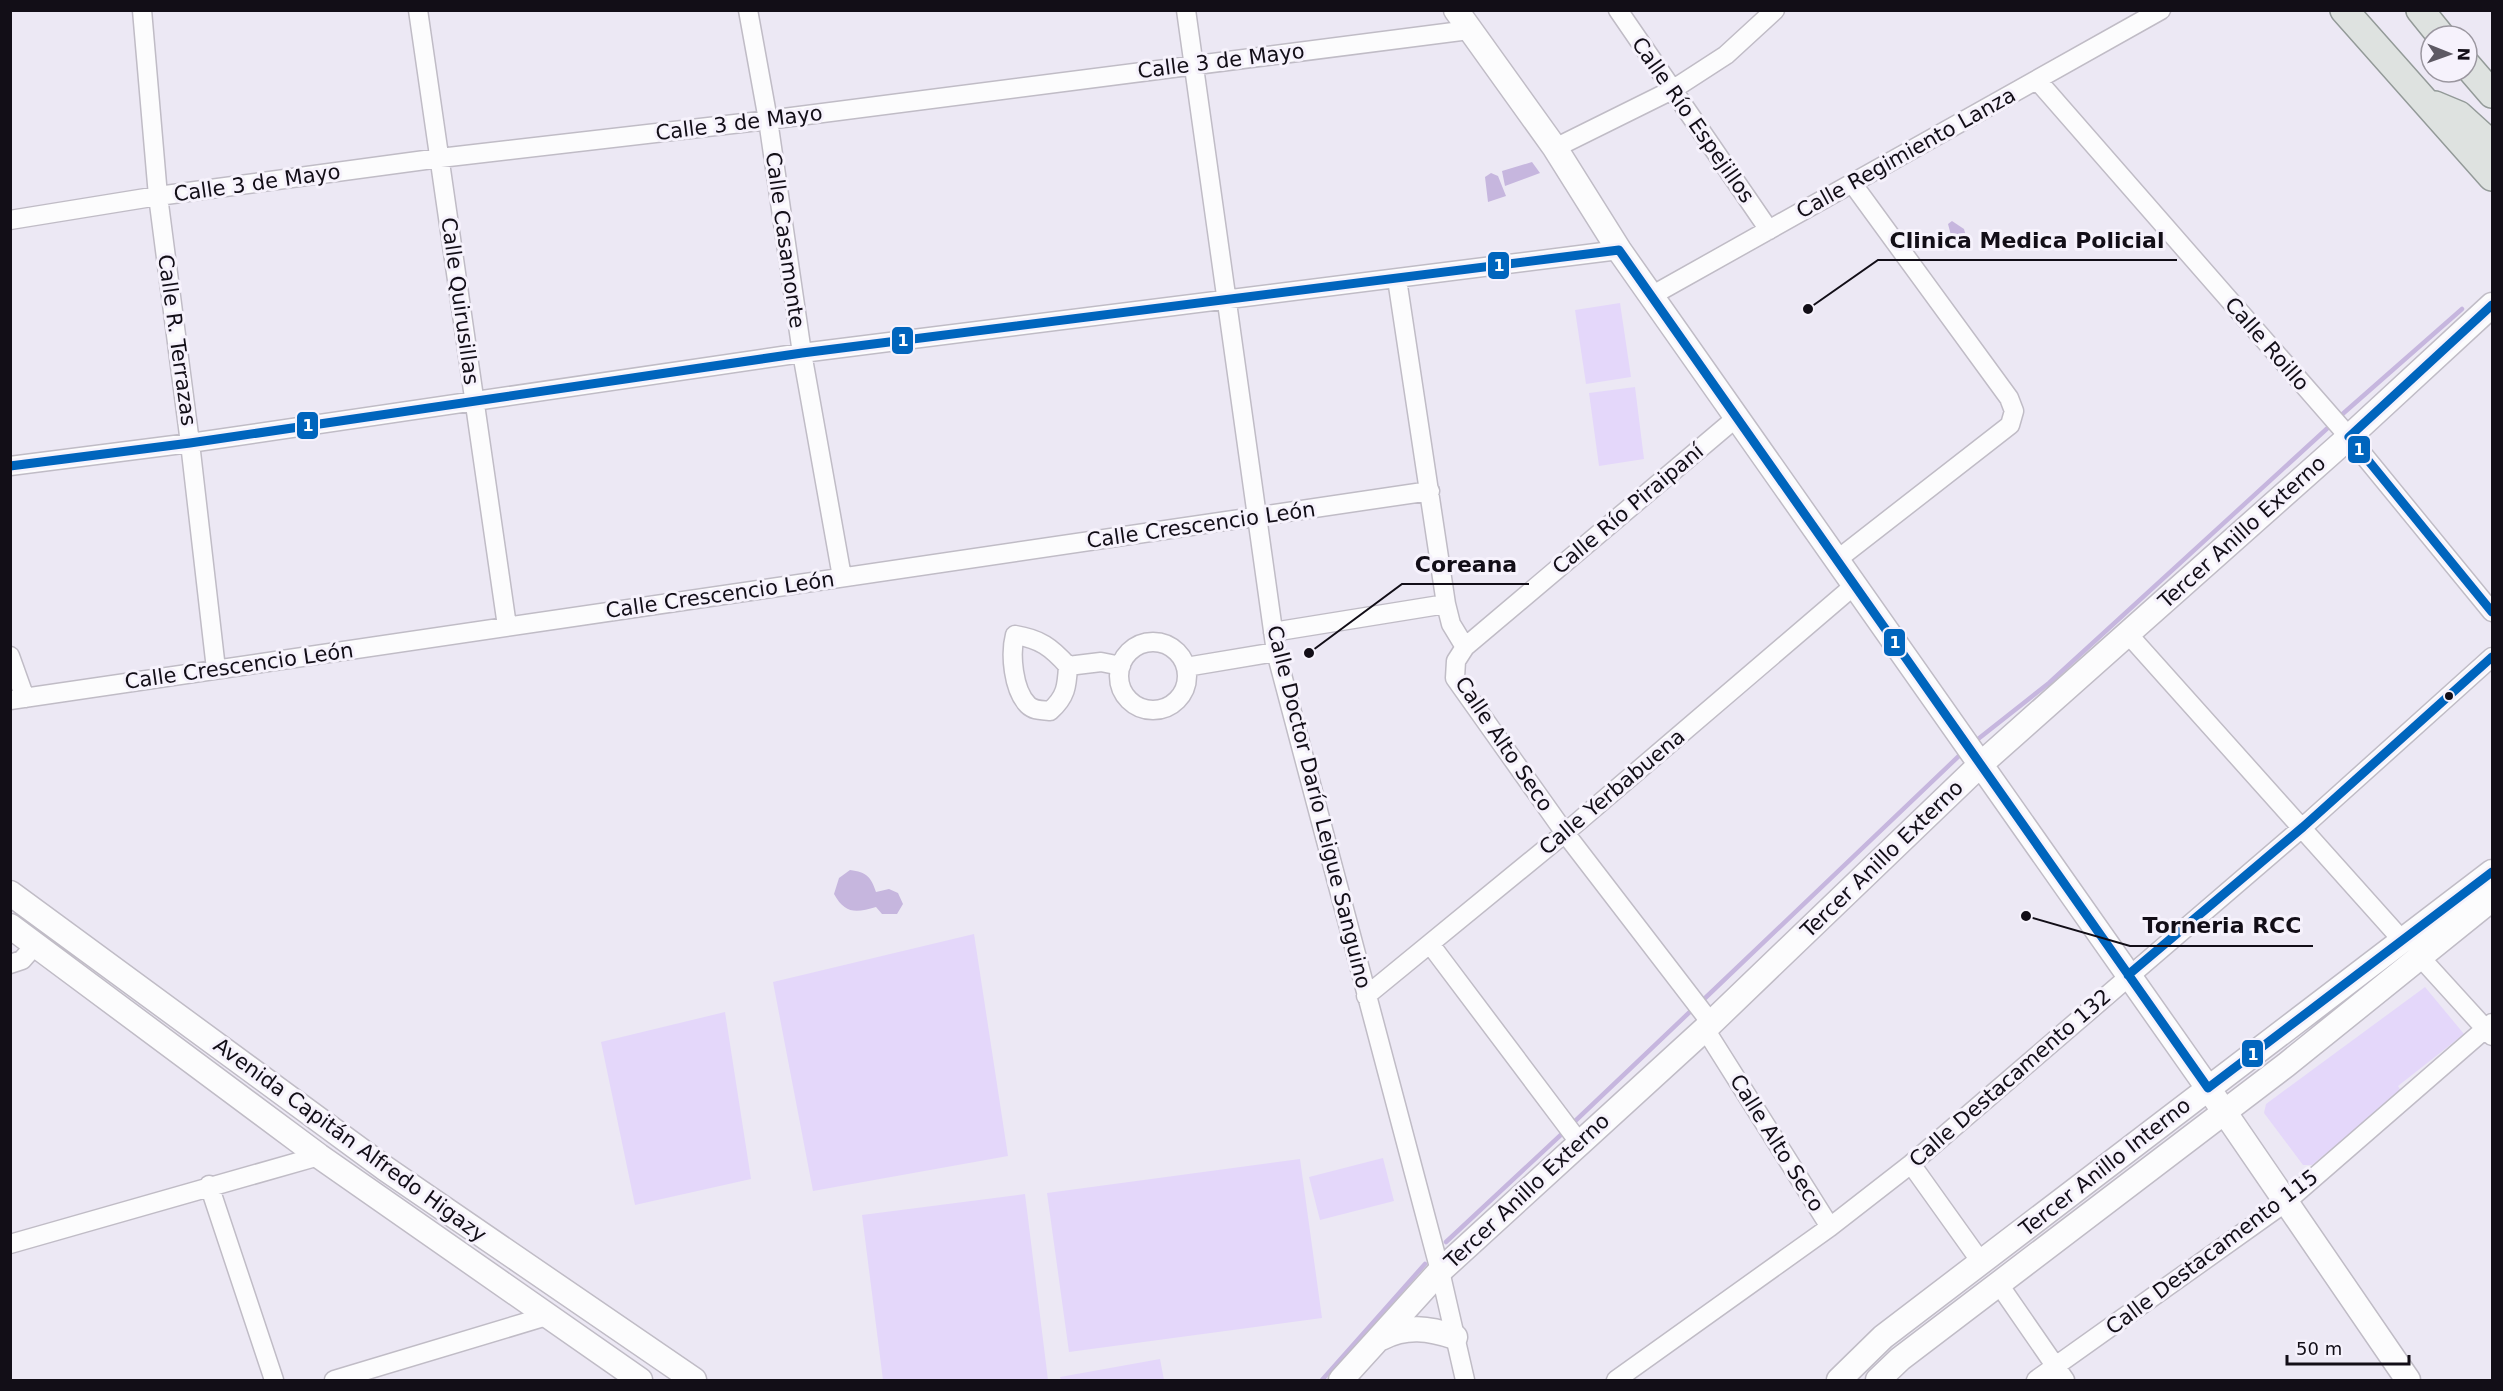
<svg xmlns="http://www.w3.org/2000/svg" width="2503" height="1391" viewBox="0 0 2503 1391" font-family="'DejaVu Sans',sans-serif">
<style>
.green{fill:#e4d7fa}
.water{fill:#c6b6de}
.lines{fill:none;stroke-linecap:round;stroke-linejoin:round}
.stream{stroke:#c6b6de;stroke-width:4.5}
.street-casing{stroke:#c0bcc6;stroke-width:21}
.secondary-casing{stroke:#c0bcc6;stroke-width:27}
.primary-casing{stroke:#939a98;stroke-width:30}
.street{stroke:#fcfcfd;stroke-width:18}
.secondary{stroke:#fcfcfd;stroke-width:24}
.primary{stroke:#dee2e0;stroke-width:27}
.bus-1-casing{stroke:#f6f2fc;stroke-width:14}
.bus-1{stroke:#0065bd;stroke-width:9}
.bus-dot{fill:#120e17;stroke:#f6f2fc;stroke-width:2}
.labels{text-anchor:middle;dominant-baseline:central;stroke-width:6;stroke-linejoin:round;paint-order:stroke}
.street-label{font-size:21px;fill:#120e17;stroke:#f6f2fc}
.leader{fill:none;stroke:#120e17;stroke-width:2}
.callout-dot{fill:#120e17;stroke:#f6f2fc;stroke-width:2}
.callout-label{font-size:22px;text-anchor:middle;font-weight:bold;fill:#120e17;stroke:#f6f2fc;stroke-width:6;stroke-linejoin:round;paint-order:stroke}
.line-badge{stroke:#f6f2fc;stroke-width:2}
.badge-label{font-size:16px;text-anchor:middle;font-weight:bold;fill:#fff}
</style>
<rect width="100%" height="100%" fill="#ece8f4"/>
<path class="green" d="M 1620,303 L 1631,377 L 1586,384 L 1575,310 Z
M 1635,387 L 1644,459 L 1599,466 L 1589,393 Z
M 974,934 L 1008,1156 L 813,1191 L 773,982 Z
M 2425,987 L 2464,1034 L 2398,1086 L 2401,1091 L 2312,1165 L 2303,1165 L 2264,1113 L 2266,1104 Z
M 725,1012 L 751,1179 L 635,1205 L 601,1042 Z
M 1383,1158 L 1394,1201 L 1320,1220 L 1309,1177 Z
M 1300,1159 L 1322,1318 L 1069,1352 L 1047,1193 Z
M 1025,1194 L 1048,1380 L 883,1380 L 862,1215 Z
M 1160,1359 L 1164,1380 L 1061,1380 L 1060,1377 Z"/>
<path class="water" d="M 1532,162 L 1540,173 L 1505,186 L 1502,171 Z
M 1491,173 L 1498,176 L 1506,196 L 1488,202 L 1485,177 Z
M 1952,221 L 1964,229 L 1967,240 L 1963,243 L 1952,239 L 1948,224 Z
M 850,870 C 867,872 871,877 876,892 L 889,889 L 898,893 L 903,904 L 897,914 L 882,914 L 876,907 C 856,913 845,914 834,894 L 839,878 Z"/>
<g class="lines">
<path class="stream" d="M 2338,418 L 2462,309
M 1973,743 L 2049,683 L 2332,424
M 1701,1002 L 1962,753
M 1571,1125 L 1695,1007
M 1446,1242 L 1565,1131
M 1322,1380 L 1425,1264"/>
<g class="street-casing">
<path id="street" d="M 142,10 L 158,196 L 190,443 L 216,669
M 418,10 L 507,626
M 748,10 L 768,120 L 802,353 L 842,577
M 1186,10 L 1276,652 L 1440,1271 L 1465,1380
M 1618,10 L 1769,230
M 2037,80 L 2343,430 L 2492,612
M 1555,148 L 1672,90 L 1726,55 L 1775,10
M 10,220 L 158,196 L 440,158 L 768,120 L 1469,30
M 1397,279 L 1446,604 L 1451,624 L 1465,647 L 1456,661 L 1455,678 L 1565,833 L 1711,1023
M 1651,296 L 2161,10
M 10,466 L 190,443 L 802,353 L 1619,250
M 1838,559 L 2010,425 L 2014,411 L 2009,398 L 1852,183
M 1273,632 L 1446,604
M 2128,634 L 2402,940
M 1015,635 C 1040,639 1051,647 1068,666 C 1067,686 1066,697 1050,711 C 1042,710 1034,711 1028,705 C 1013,690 1010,654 1015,635 Z
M1119 676a34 34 0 1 1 68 0a34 34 0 1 1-68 0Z
M 1465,647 L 1736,418
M 10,656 L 25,698
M 1068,666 L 1101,662 L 1121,666
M 1186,667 L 1276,652
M 10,700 L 1430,491
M 1430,944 L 1579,1142
M 2421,958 L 2492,1036
M 10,964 L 22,960 L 35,945
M 1366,996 L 1565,833 L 1856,584
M 1705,1029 L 1830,1227
M 1911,1164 L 1981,1262
M 209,1185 L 274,1380
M 10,1244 L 319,1156
M 1998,1283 L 2065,1380
M 334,1380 L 547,1316
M 1616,1380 L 1830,1227 L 1911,1164 L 2303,827 L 2492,657
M 2036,1380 L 2286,1202 L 2492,1023"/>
</g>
<g class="secondary-casing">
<path id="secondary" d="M 1456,10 L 1555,148 L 1619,250 L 2208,1088 L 2408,1380
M 10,893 L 386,1169 L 694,1380
M 10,926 L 319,1156 L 640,1380
M 1381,1338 C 1406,1325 1429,1328 1455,1337
M 1341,1380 L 1440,1271 L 1705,1029 L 1981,764 L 2349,437 L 2492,305
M 1839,1380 L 1883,1337 L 2492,872
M 1878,1380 L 1900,1359 L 2286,1065 L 2492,899"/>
</g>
<g class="primary-casing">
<path id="primary" d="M 2344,10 L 2492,177
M 2420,10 L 2441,36
M 2467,65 L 2492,94
M 2435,105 L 2459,115 L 2492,145"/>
</g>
<use href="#street" class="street"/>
<use href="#secondary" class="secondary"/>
<use href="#primary" class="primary"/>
<g class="bus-1-casing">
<path id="bus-1" d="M 2492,305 L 2349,437 L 2492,612
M 10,466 L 190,443 L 802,353 L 1619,250 L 2208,1088 L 2492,872
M 2128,975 L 2303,827 L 2492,657"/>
</g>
<use href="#bus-1" class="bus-1"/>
</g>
<circle class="bus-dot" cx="2449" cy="696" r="5"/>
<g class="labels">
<g class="street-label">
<text transform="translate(1221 61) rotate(-7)">Calle 3 de Mayo</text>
<text transform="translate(1693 120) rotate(55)">Calle Río Espejillos</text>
<text transform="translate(739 123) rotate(-7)">Calle 3 de Mayo</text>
<text transform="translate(1906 153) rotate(-29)">Calle Regimiento Lanza</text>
<text transform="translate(257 183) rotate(-8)">Calle 3 de Mayo</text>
<text transform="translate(785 240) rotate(82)">Calle Casamonte</text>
<text transform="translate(460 301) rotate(82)">Calle Quirusillas</text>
<text transform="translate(177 340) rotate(82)">Calle R. Terrazas</text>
<text transform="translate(2267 344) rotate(49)">Calle Roillo</text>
<text transform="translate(1628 509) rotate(-40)">Calle Río Piraipaní</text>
<text transform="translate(1201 525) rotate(-8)">Calle Crescencio León</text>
<text transform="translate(2242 532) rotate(-42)">Tercer Anillo Externo</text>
<text transform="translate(720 595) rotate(-8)">Calle Crescencio León</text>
<text transform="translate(239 666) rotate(-8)">Calle Crescencio León</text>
<text transform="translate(1504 744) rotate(56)">Calle Alto Seco</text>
<text transform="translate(1612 792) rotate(-40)">Calle Yerbabuena</text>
<text transform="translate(1319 807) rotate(76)">Calle Doctor Darío Leigue Sanguino</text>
<text transform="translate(1882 859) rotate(-44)">Tercer Anillo Externo</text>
<text transform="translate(2010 1078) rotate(-41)">Calle Destacamento 132</text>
<text transform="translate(350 1140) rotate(36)">Avenida Capitán Alfredo Higazy</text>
<text transform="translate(1777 1143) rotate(58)">Calle Alto Seco</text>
<text transform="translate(2105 1167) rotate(-38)">Tercer Anillo Interno</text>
<text transform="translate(1527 1191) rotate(-43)">Tercer Anillo Externo</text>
<text transform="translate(2212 1252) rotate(-37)">Calle Destacamento 115</text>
</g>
</g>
<path class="leader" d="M1808 309L1878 260H2177M1309 653L1402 584H1529M2026 916L2130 946H2313"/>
<g class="callout-dot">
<circle cx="1808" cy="309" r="6"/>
<circle cx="1309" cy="653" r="6"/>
<circle cx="2026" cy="916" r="6"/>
</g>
<g class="callout-label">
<text x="2027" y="248">Clinica Medica Policial</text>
<text x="1466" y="572">Coreana</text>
<text x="2222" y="933">Torneria RCC</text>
</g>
<g class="line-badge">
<rect x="1487" y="251" width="23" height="29" rx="6" fill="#0065bd"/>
<rect x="891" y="326" width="23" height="29" rx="6" fill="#0065bd"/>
<rect x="296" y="411" width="23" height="29" rx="6" fill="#0065bd"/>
<rect x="2347" y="435" width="24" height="29" rx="6" fill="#0065bd"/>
<rect x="1883" y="628" width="23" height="29" rx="6" fill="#0065bd"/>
<rect x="2241" y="1039" width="23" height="29" rx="6" fill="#0065bd"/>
</g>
<g class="badge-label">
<text x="1499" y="271">1</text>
<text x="903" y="346">1</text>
<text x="308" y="431">1</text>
<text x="2359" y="455">1</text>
<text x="1895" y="648">1</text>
<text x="2253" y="1060">1</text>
</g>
<rect width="2503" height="1391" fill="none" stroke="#120e17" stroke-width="24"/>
<g transform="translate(2449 54) rotate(91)"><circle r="28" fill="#f6f2fc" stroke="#9b97a0" stroke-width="1.5"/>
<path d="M0-4.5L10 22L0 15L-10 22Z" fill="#5e5a64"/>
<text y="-9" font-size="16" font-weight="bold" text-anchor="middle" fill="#120e17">N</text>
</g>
<path d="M2287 1355v9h122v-9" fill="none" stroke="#120e17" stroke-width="3"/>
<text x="2296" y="1355" font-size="18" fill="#120e17" stroke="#f6f2fc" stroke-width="4.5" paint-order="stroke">50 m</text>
</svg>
